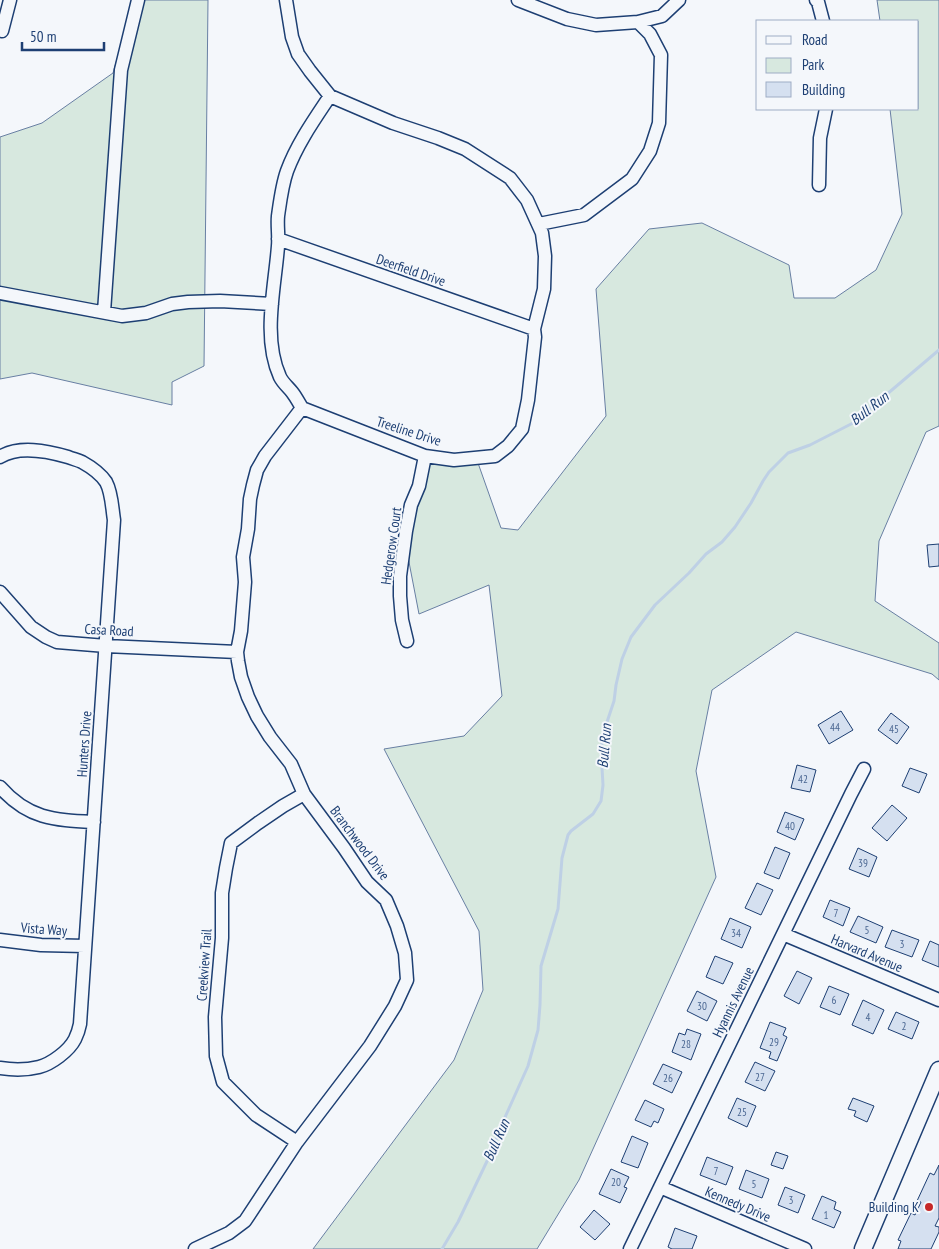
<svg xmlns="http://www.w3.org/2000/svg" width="939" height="1249" viewBox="0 0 939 1249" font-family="'PT Sans Narrow',sans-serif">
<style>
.green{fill:#d7e8df;stroke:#687fa3}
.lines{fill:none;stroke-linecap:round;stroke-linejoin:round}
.stream{stroke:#bed0e5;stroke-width:3}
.building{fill:#d5e0f0;stroke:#1d3f73}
.minor-casing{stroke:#1d3f73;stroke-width:15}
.major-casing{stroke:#1d3f73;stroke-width:19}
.minor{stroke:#f4f7fb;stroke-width:12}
.major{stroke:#f4f7fb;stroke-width:16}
.poi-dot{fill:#c62828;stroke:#f4f7fb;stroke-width:2}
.labels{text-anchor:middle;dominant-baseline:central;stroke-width:4;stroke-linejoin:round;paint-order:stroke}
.number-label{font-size:11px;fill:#4b6792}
.street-label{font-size:14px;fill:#1d3f73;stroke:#f4f7fb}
.poi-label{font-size:14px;fill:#1d3f73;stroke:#f4f7fb;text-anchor:end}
.water-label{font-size:15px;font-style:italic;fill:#1d3f73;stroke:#f4f7fb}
</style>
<rect width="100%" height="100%" fill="#f4f7fb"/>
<path class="green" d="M 134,0 L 208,0 L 204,366 L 172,382 L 172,405 L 32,373 L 0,379 L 0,137 L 42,123 L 113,73 Z
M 877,0 L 939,0 L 939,426 L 926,432 L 879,541 L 875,601 L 939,643 L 939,680 L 932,674 L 796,632 L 712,690 L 696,771 L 716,877 L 579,1180 L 537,1249 L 313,1249 L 454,1060 L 483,990 L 479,931 L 384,749 L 464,736 L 502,696 L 489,585 L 419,614 L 403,531 L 426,460 L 478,463 L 501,528 L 518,530 L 606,416 L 596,289 L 649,229 L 702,223 L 789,265 L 794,298 L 835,298 L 876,270 L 902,214 L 890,109 L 918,109 L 918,21 L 880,21 Z"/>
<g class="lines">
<path class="stream" d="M 442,1249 L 458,1222 L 489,1157 L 506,1115 L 528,1066 L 538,1030 L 540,1005 L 541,966 L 558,909 L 562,858 L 568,835 L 571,831 L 593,814 L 601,801 L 603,785 L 601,751 L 603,734 L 614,701 L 616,685 L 622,659 L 631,637 L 655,605 L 689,573 L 706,554 L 722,542 L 735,527 L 751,503 L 763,481 L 769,472 L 788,453 L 810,445 L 853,423 L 939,350"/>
</g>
<path class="building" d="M 939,544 L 939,566 L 929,567 L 927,545 Z
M 841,711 L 853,730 L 829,744 L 818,725 Z
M 891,713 L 909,727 L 897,744 L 878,730 Z
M 797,765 L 816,770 L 810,792 L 791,788 Z
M 910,768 L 927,774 L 919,793 L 902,786 Z
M 892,805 L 907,818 L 887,841 L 872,828 Z
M 785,812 L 804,819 L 795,840 L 777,832 Z
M 775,847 L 790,853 L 779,879 L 764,873 Z
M 858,848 L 877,857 L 869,877 L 849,869 Z
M 757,883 L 773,890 L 761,915 L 745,908 Z
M 830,900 L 850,908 L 843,926 L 823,917 Z
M 858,916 L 883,927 L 876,943 L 850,932 Z
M 730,918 L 751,927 L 742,948 L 721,939 Z
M 892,930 L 919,940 L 912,957 L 885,947 Z
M 930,941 L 939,945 L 939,967 L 922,960 Z
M 715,956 L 733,963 L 723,984 L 706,977 Z
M 797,971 L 812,978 L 799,1004 L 784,996 Z
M 829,986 L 849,994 L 840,1015 L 820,1007 Z
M 697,991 L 717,1001 L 707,1021 L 687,1011 Z
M 863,1000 L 884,1010 L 873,1034 L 852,1025 Z
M 896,1012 L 919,1022 L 912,1039 L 888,1029 Z
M 770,1022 L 786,1028 L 783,1035 L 787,1037 L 777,1061 L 769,1058 L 771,1052 L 760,1048 Z
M 687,1029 L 701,1034 L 691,1060 L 672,1052 L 679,1033 L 685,1035 Z
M 755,1062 L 775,1071 L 765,1091 L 745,1082 Z
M 663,1064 L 682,1072 L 672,1093 L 653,1084 Z
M 737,1098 L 756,1106 L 747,1127 L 728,1118 Z
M 853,1098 L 874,1106 L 867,1122 L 854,1116 L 856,1111 L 848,1109 Z
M 645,1100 L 664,1109 L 658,1123 L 654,1121 L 651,1127 L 635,1120 Z
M 632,1136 L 648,1143 L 638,1168 L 621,1162 Z
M 776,1152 L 788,1156 L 783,1169 L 771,1165 Z
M 707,1157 L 733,1167 L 726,1185 L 700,1175 Z
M 939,1165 L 939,1218 L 935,1226 L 939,1227 L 939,1232 L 931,1249 L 898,1249 L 901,1241 L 898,1240 L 911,1213 L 915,1215 L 921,1202 L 917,1201 L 930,1173 L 934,1175 Z
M 611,1169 L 629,1177 L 624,1187 L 627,1188 L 620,1203 L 599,1194 Z
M 746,1170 L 769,1179 L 762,1198 L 739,1189 Z
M 785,1187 L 805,1195 L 798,1213 L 778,1205 Z
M 822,1196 L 836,1202 L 834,1209 L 841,1212 L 834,1228 L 812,1219 Z
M 594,1210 L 610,1224 L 595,1240 L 580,1227 Z
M 675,1228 L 697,1236 L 692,1249 L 672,1249 L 668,1247 Z"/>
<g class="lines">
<g class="minor-casing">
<path id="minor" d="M 286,0 L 292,37 L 298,54 L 310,71 L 330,96 L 393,123 L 438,138 L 465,149 L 510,178 L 527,200 L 542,233 L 545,256 L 544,289 L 534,329 L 535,337 L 528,400 L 522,429 L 508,446 L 495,456 L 454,460 L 425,456 L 302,408 C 299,403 296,397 292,392 C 288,387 283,383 280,377 C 262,338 275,287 278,246 C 279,236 277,226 278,216 C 280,202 282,185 287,171 C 297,144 314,120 330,96
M 518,0 L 567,19 L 596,25 L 638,22 L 662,16 L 679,0
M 816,0 L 818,2 L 823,21
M 2,31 L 10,0
M 819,185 L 820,138 L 826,109
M 539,224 L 584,215 L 632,179 L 650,151 L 659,123 L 661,55 L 650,34 L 638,22
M 278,239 L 534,329
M 0,293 L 122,316 L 146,313 L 172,304 L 188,302 L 220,301 L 272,304
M 104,312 L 121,70 L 138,0
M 0,457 C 19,445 47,451 68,457 C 73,459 78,460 82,462 C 91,467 100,473 106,482 C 112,493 112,508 114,520 L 80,1024 C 79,1029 77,1035 75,1039 C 69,1051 51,1064 39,1067 C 27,1070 12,1070 0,1068
M 0,592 L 31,627 L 46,637 L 57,642 L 106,646 L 237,652
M 407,641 L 402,620 L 400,596 L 400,576 L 406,531 L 411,505 L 419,486 L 425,456
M 0,787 C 28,819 54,820 94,822
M 783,934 L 939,1000
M 0,940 L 41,945 L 85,946
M 297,1142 L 256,1115 L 223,1082 L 216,1056 L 215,1017 L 222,938 L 222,893 L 226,868 L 231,843 L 258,823 L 283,806 L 304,794
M 660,1187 L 805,1249
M 195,1249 L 229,1233 L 245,1221 L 297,1142 L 370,1046 L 395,1006 L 407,980 L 405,953 L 397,926 L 386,900 L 367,882 L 344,848 L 304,794 L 291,764 L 270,737 L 257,716 L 248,697 L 241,677 L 238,661 L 237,652 L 241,631 L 245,582 L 243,557 L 248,529 L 250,499 L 253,485 L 257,470 L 265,456 L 302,408
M 630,1249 L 851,794 L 864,769"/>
</g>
<g class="major-casing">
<path id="major" d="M 863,1249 L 939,1070"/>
</g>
<use href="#minor" class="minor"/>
<use href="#major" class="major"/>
</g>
<circle class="poi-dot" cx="929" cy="1207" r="5"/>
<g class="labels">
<g class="number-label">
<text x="835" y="727">44</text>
<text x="894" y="729">45</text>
<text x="803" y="779">42</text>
<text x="790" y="826">40</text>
<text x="863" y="863">39</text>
<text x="836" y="913">7</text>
<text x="867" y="930">5</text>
<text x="736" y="933">34</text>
<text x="902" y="944">3</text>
<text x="834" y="1000">6</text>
<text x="702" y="1006">30</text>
<text x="868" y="1017">4</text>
<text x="904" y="1026">2</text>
<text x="774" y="1042">29</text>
<text x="686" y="1044">28</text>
<text x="760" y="1077">27</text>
<text x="668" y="1078">26</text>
<text x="742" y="1112">25</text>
<text x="716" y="1171">7</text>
<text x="616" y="1182">20</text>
<text x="754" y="1184">5</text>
<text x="791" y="1200">3</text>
<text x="826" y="1215">1</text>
</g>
<g class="street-label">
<text transform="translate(411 270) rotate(19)">Deerfield Drive</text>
<text transform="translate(409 431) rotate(18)">Treeline Drive</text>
<text transform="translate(391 546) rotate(-82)">Hedgerow Court</text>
<text transform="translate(109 630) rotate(3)">Casa Road</text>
<text transform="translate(84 744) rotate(-86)">Hunters Drive</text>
<text transform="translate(360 843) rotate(53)">Branchwood Drive</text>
<text transform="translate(44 929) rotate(4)">Vista Way</text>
<text transform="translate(867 953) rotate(23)">Harvard Avenue</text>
<text transform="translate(204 965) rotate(-86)">Creekview Trail</text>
<text transform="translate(733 1002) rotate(-64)">Hyannis Avenue</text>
<text transform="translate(738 1204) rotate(23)">Kennedy Drive</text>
</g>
<g class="poi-label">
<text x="919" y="1207">Building K</text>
</g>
<g class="water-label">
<text transform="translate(869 408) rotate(-38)">Bull Run</text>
<text transform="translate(604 746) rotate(-85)">Bull Run</text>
<text transform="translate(496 1140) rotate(-66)">Bull Run</text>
</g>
</g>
<rect x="756" y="20" width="162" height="90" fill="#f4f7fb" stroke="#9eadc5"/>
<rect x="766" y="36" width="25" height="8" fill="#f4f7fb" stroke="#9eadc5"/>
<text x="802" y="45" font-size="15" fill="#1d3f73">Road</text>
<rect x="766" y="58" width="25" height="15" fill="#d7e8df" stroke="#9eadc5"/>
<text x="802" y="70" font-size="15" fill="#1d3f73">Park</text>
<rect x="766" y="82" width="25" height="15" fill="#d5e0f0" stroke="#9eadc5"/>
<text x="802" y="95" font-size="15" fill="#1d3f73">Building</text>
<path d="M22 42v8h82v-8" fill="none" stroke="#1d3f73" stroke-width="2.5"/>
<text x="30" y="42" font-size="15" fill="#1d3f73" stroke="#f4f7fb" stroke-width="4" paint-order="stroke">50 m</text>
</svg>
